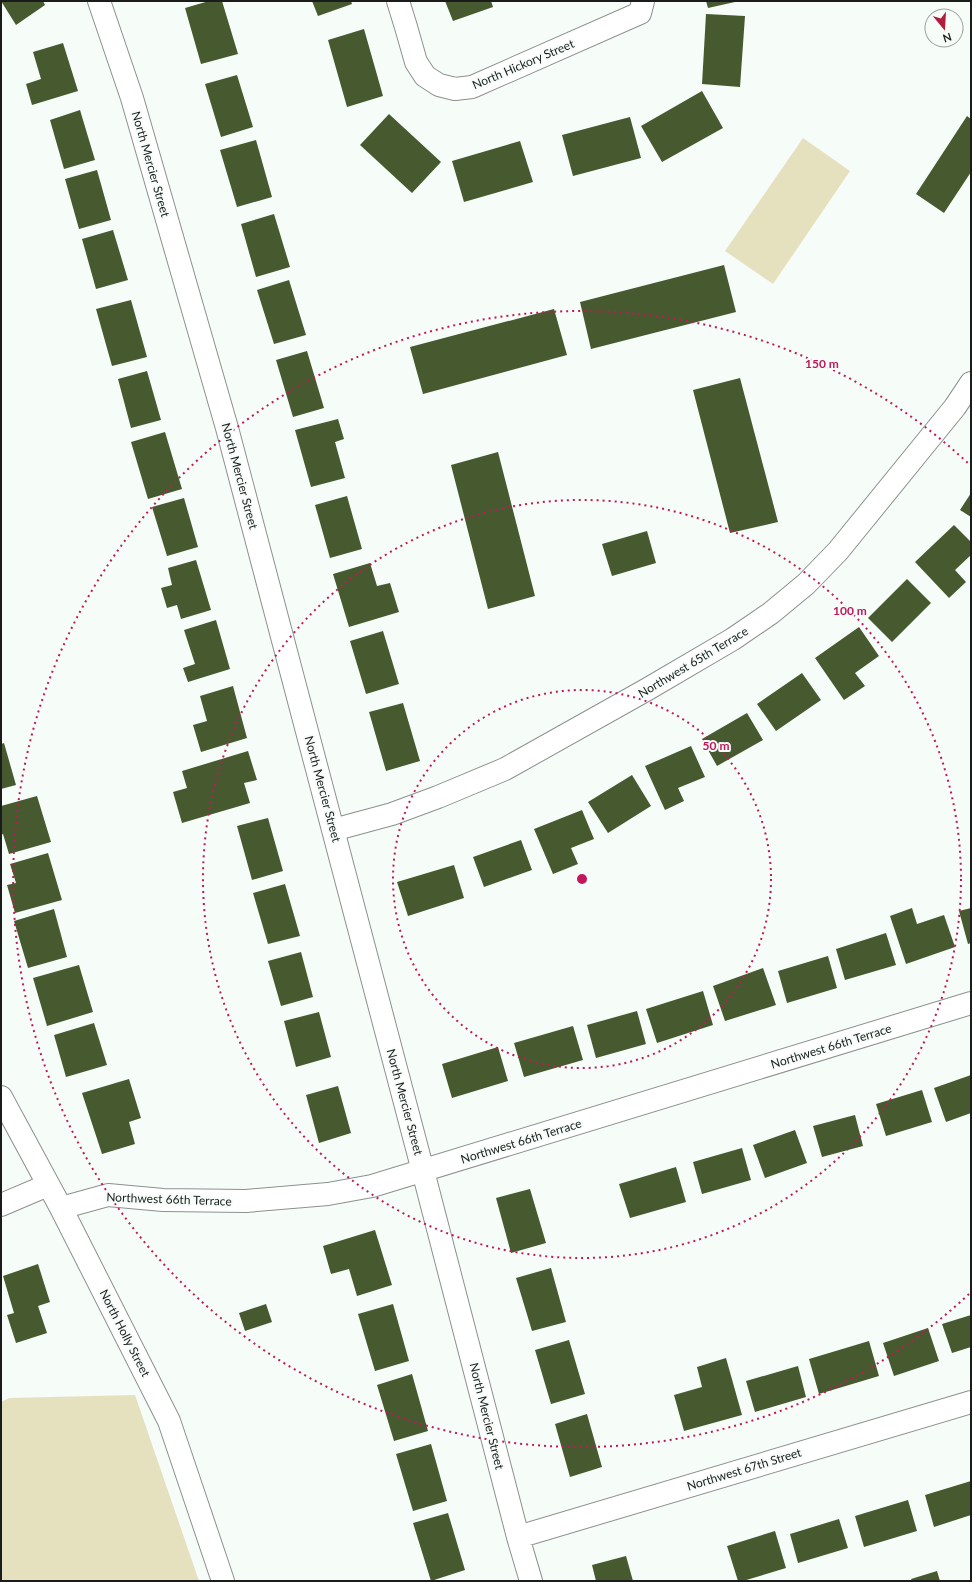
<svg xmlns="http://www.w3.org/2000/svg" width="972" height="1582" viewBox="0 0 972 1582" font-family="Lato,sans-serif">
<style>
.green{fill:#e5e1be}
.building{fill:#475a2f}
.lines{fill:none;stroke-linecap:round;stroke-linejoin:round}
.street-casing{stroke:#8c918d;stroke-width:24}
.street{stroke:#fff;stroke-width:22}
.ring{fill:none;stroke:#c2185b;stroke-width:2;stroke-dasharray:2 4}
.labels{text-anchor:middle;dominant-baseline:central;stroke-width:4;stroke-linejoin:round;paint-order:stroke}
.street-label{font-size:12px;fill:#1a1c1b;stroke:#f6fcf8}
.centre{fill:#c2185b;stroke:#f6fcf8;stroke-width:2}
.ring-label{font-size:12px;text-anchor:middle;font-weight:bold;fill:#c2185b;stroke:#f6fcf8;stroke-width:4;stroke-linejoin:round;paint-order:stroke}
</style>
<rect width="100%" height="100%" fill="#f6fcf8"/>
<path class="green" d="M 803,138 L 850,171 L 773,284 L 725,251 Z
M 135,1395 L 199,1581 L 1,1581 L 1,1402 L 9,1398 Z"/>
<path class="building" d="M 1,1 L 43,1 L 45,5 L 16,25 Z
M 209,1 L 222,1 L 238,54 L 201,64 L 185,8 Z
M 312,1 L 351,1 L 352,4 L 318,16 Z
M 445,1 L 491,1 L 493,7 L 453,21 Z
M 706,1 L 735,1 L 735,2 L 708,8 Z
M 706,14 L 745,16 L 740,87 L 702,84 Z
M 364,29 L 383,96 L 347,107 L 328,40 Z
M 63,43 L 78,91 L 32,105 L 26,84 L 41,79 L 33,52 Z
M 237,75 L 253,127 L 221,137 L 205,84 Z
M 702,91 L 723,128 L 662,162 L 641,126 Z
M 80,110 L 95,160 L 64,169 L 50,120 Z
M 389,114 L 441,162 L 412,193 L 360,145 Z
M 967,116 L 971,119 L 971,172 L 944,213 L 916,194 Z
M 630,117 L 641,158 L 573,176 L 562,135 Z
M 256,140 L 272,197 L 237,207 L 220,150 Z
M 520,141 L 533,182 L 464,202 L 452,161 Z
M 97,170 L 111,220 L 79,229 L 65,179 Z
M 274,214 L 290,267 L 256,277 L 241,224 Z
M 113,230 L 128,280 L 96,289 L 82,239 Z
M 724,265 L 736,312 L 591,349 L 580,302 Z
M 289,280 L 306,335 L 274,344 L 257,290 Z
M 131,300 L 147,357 L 112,366 L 96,309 Z
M 554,309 L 567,355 L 423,394 L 410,347 Z
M 307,351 L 324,408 L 293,417 L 276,360 Z
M 147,371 L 161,420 L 131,428 L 118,379 Z
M 740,378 L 778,522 L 730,533 L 693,390 Z
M 338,419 L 344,439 L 335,442 L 345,478 L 311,487 L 295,430 Z
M 165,432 L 182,489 L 148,499 L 131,442 Z
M 498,452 L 535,596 L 488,609 L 451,465 Z
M 971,493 L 971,517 L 960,510 Z
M 347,496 L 362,549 L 330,558 L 315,505 Z
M 184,498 L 198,547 L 167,556 L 152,507 Z
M 954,525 L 971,542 L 971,555 L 955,570 L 966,582 L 949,598 L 915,562 Z
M 647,531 L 656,563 L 612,576 L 602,544 Z
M 196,560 L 211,610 L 181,619 L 177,605 L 167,608 L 161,588 L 172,585 L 168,568 Z
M 370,563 L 377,586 L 390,583 L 399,612 L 349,627 L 333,574 Z
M 907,579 L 931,603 L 892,642 L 868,618 Z
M 216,620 L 230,669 L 188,682 L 183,668 L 195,664 L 184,630 Z
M 859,627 L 879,656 L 855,673 L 865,686 L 844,700 L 815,658 Z
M 383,631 L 399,684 L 366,694 L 350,641 Z
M 802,673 L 821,700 L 776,731 L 757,704 Z
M 233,686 L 247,738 L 201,752 L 193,725 L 207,721 L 200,696 Z
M 403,703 L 420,761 L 386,771 L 369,712 Z
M 747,713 L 763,740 L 717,766 L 702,739 Z
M 4,743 L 16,785 L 1,789 L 1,744 Z
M 691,746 L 705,777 L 678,788 L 684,801 L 665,810 L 645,766 Z
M 248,751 L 257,780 L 244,783 L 250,803 L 182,823 L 173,792 L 187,788 L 182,771 Z
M 632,775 L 651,806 L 608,833 L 588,802 Z
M 37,796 L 51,842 L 9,854 L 3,834 L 1,835 L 1,806 Z
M 582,810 L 594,839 L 571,848 L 578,864 L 553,874 L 534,829 Z
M 268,818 L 283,871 L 252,880 L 237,826 Z
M 521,840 L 532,870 L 484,887 L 473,857 Z
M 48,853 L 62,900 L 15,913 L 7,885 L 16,883 L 10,864 Z
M 454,865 L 464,898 L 408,916 L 397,882 Z
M 285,884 L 300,936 L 268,944 L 253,893 Z
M 912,908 L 917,924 L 944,915 L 955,947 L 906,964 L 890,916 Z
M 971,908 L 971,943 L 968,944 L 959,911 Z
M 54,909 L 67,957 L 28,968 L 14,921 Z
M 886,933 L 896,965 L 845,980 L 836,949 Z
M 301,952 L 313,997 L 281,1006 L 268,961 Z
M 828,956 L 837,988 L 787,1003 L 778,971 Z
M 79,965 L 93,1012 L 47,1026 L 33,978 Z
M 763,968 L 776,1005 L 725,1021 L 713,986 Z
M 703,991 L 713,1025 L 657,1043 L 646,1009 Z
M 637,1011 L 646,1044 L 596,1058 L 587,1025 Z
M 319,1012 L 331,1057 L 296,1067 L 284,1021 Z
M 94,1023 L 107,1065 L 66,1077 L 54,1035 Z
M 573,1026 L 583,1060 L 524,1077 L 514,1043 Z
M 498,1047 L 508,1081 L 452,1098 L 442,1064 Z
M 971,1075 L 971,1113 L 946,1122 L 934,1088 Z
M 129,1079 L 141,1118 L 129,1122 L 135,1144 L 102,1154 L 82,1093 Z
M 338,1086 L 351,1133 L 319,1143 L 306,1095 Z
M 922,1090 L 932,1122 L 886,1136 L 876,1104 Z
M 855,1115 L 863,1146 L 822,1157 L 813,1126 Z
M 795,1130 L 807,1163 L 765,1178 L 753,1145 Z
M 742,1148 L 751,1180 L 702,1194 L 693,1162 Z
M 676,1167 L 686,1202 L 630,1218 L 619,1184 Z
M 530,1189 L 546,1243 L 511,1253 L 496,1198 Z
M 375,1230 L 392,1285 L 357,1296 L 349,1269 L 331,1274 L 323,1246 Z
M 38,1264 L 50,1302 L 38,1306 L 47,1333 L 16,1343 L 7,1315 L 14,1313 L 3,1276 Z
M 551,1268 L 566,1322 L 532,1331 L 516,1278 Z
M 266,1304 L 272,1322 L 245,1331 L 239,1313 Z
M 393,1304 L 409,1361 L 375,1371 L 358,1314 Z
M 971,1315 L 971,1347 L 952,1353 L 942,1324 Z
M 928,1328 L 939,1361 L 894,1376 L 883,1343 Z
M 569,1340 L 585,1394 L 551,1404 L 535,1350 Z
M 869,1341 L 879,1376 L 819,1394 L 809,1359 Z
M 726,1358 L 742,1415 L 684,1431 L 674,1395 L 702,1387 L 697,1367 Z
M 798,1366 L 806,1397 L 755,1412 L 746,1381 Z
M 412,1374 L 428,1431 L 394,1441 L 377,1385 Z
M 587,1414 L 602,1467 L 570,1477 L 555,1424 Z
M 431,1444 L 447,1501 L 413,1511 L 396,1454 Z
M 971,1481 L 971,1515 L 934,1527 L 925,1495 Z
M 908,1500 L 917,1531 L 864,1547 L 855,1516 Z
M 448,1513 L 465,1570 L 431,1581 L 413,1523 Z
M 839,1519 L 848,1548 L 798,1563 L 790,1534 Z
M 775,1531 L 786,1568 L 743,1581 L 738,1581 L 727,1546 Z
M 626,1556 L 633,1581 L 596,1581 L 592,1565 Z
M 937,1571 L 940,1581 L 912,1581 L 911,1579 Z"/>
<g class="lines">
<g class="street-casing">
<path id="street" d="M 99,1 L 132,98 L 227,428 L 423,1171 L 518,1537 L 531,1581
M 398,1 L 406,27 L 416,62 L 425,76 L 439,85 L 455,89 L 472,87 L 640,13 L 643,1
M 333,830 L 392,814 L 438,797 L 505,769 L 646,690 L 733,639 L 771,613 L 806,584 L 838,551 L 955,407 L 971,383
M 1,1097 L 61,1208 L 169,1421 L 223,1581
M 1,1205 L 48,1185
M 61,1208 L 108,1195 L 163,1200 L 246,1201 L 328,1194 L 372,1186 L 971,1003
M 518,1537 L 971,1402"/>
</g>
<use href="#street" class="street"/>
</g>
<g class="ring">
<circle cx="582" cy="879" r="189"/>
<circle cx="582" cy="879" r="379"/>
<path d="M969 1294A568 568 0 1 1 969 464"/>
</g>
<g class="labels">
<g class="street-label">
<text transform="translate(523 64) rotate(-23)">North Hickory Street</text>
<text transform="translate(151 164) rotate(74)">North Mercier Street</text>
<text transform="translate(240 476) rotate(75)">North Mercier Street</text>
<text transform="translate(693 662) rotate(-31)">Northwest 65th Terrace</text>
<text transform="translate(323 789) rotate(75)">North Mercier Street</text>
<text transform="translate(831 1046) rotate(-17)">Northwest 66th Terrace</text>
<text transform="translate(405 1102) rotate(75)">North Mercier Street</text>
<text transform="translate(521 1141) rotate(-17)">Northwest 66th Terrace</text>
<text transform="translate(169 1199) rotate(2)">Northwest 66th Terrace</text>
<text transform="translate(125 1333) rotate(63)">North Holly Street</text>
<text transform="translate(487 1416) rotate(76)">North Mercier Street</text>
<text transform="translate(744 1469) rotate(-17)">Northwest 67th Street</text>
</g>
</g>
<circle cx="582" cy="879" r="6" class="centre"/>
<g class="ring-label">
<text x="822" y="368">150 m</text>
<text x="850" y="615">100 m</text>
<text x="716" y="750">50 m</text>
</g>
<rect width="972" height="1582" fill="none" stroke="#1a1c1b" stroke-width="4"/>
<g transform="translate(944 28) rotate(162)"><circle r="19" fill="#f6fcf8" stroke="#9ea2a0"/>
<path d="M0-3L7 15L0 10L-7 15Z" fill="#b11e3c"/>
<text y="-6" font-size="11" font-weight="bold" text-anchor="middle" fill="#1a1c1b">N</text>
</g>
</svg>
